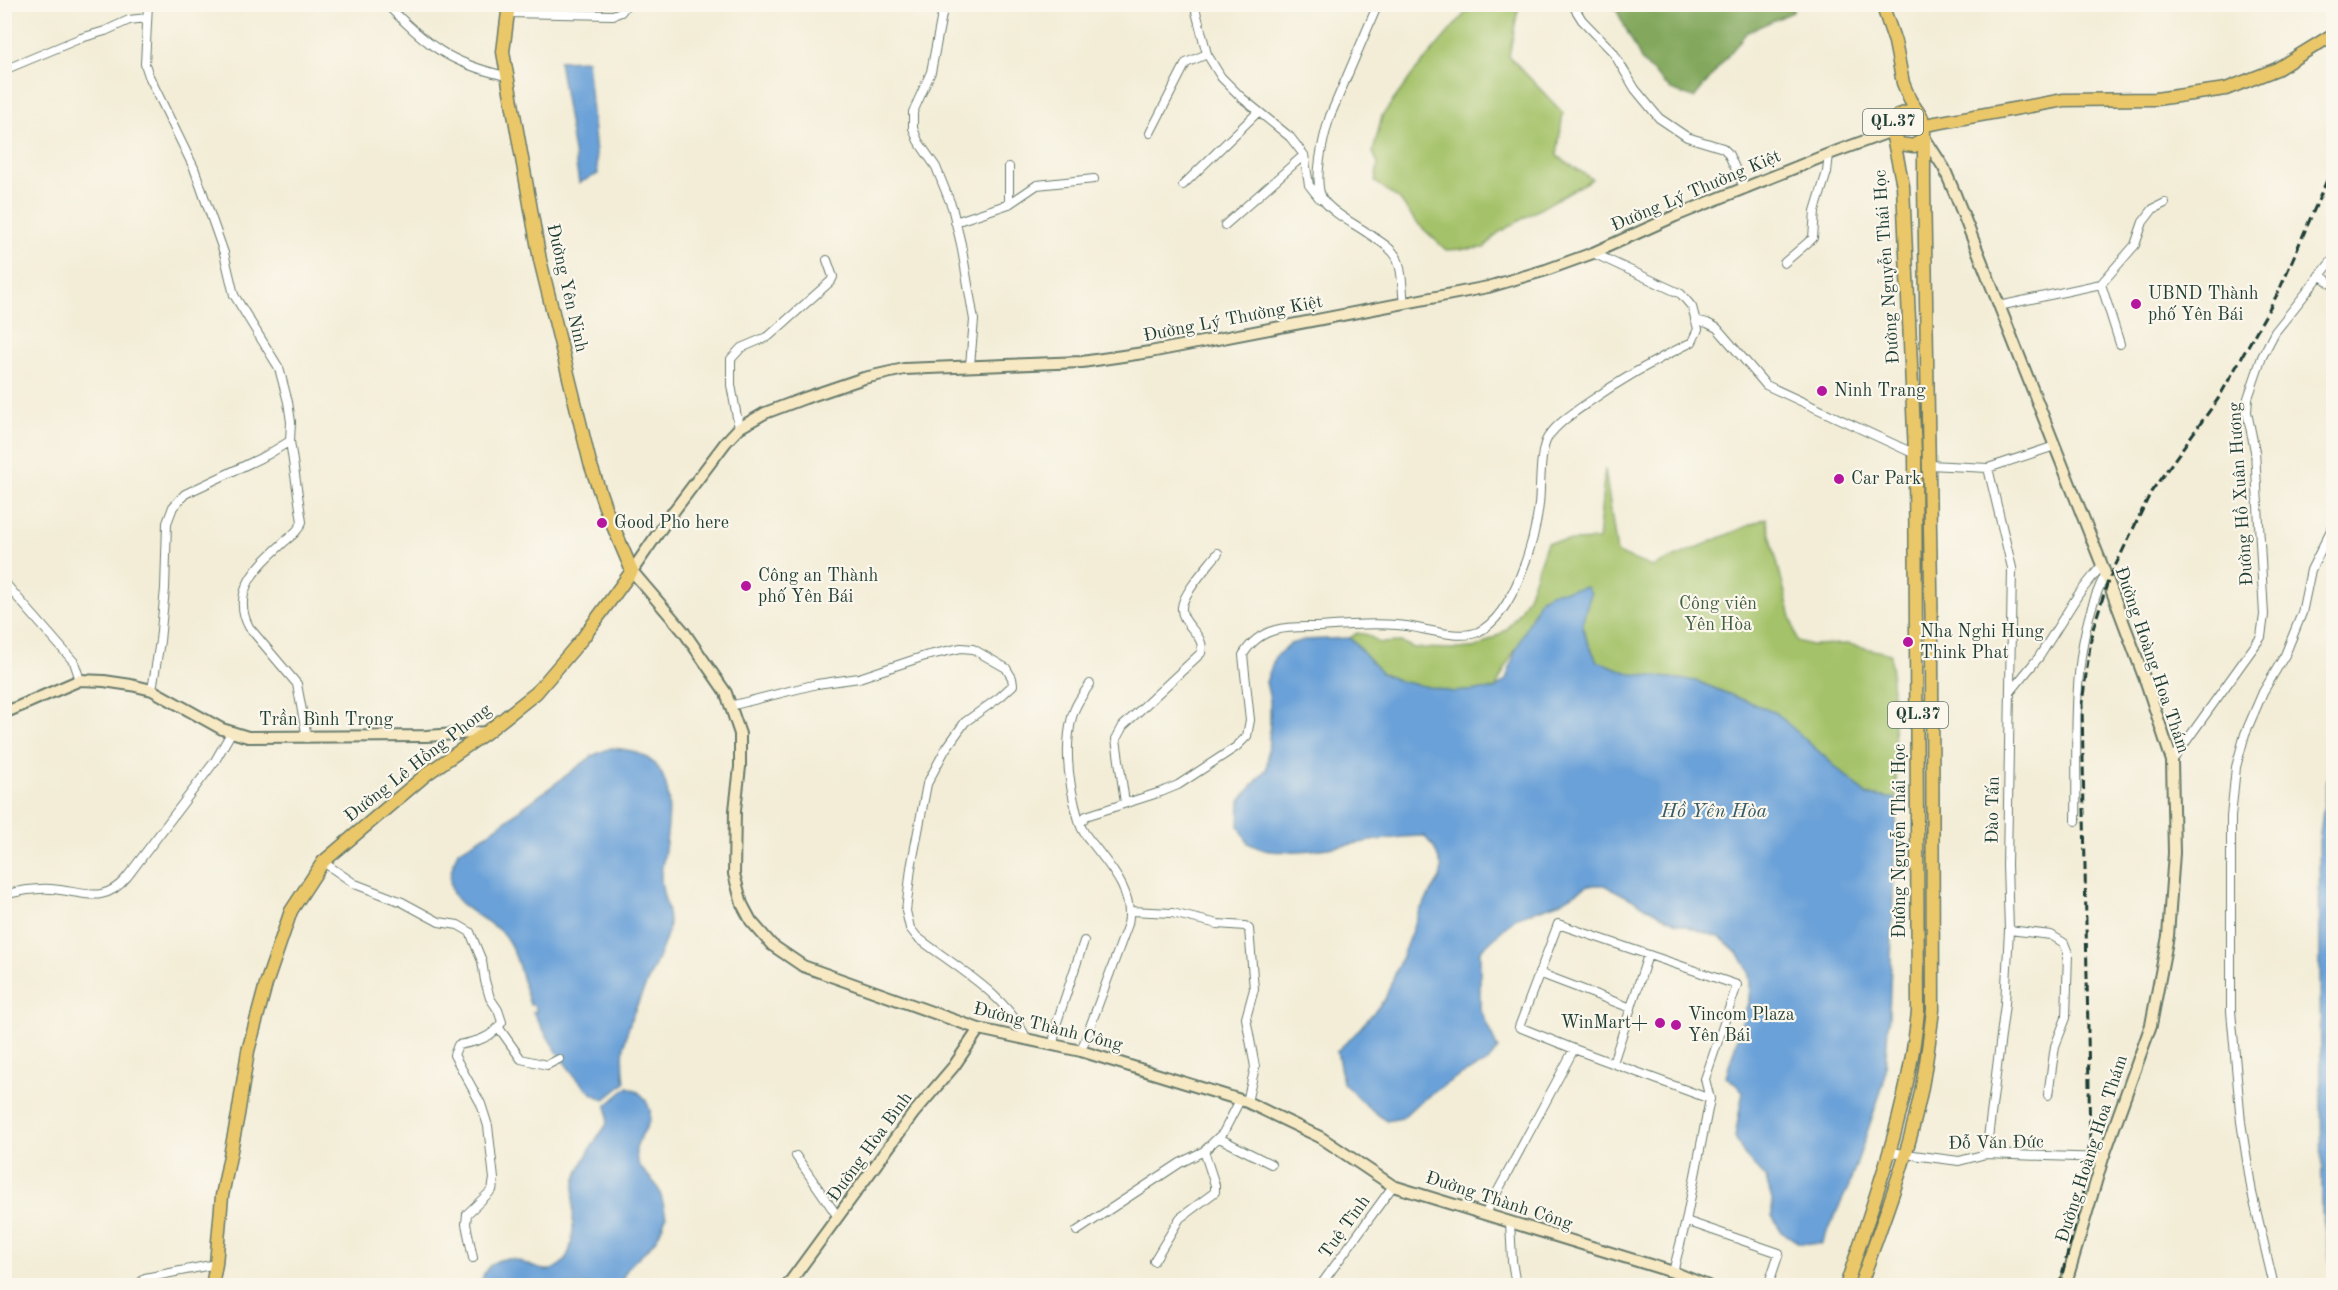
<svg xmlns="http://www.w3.org/2000/svg" width="2338" height="1290" viewBox="0 0 2338 1290" font-family="'Old Standard TT',serif">
<style>
.green{fill:#a4c269;stroke:#62804e;stroke-width:1.5}
.forest{fill:#83a85d;stroke:#517248;stroke-width:1.5}
.water{fill:#6aa1d8;stroke:#446f86;stroke-width:1.5}
.lines{fill:none;stroke-linecap:round;stroke-linejoin:round}
.street-casing{stroke:#697b6d;stroke-width:10}
.secondary-casing{stroke:#697b6d;stroke-width:14}
.primary-casing{stroke:#697b6d;stroke-width:15}
.street{stroke:#fff;stroke-width:8}
.secondary{stroke:#f7e9c3;stroke-width:10}
.primary{stroke:#eac769;stroke-width:12}
.rail{stroke:#1f3d34;stroke-width:3;stroke-dasharray:9 4.5;stroke-linecap:butt}
.poi-dot{fill:#b5179e;stroke:#fbf7ec;stroke-width:2}
.labels{text-anchor:middle;dominant-baseline:central;stroke-width:4.5;stroke-linejoin:round;paint-order:stroke}
.shield{fill:#fbf7ec;stroke:#61756b;stroke-width:1.5}
.shield-label{font-size:16px;font-weight:bold;fill:#1f3d34}
.street-label{font-size:18px;fill:#1f3d34;stroke:#fbf7ec}
.poi-label{font-size:18px;fill:#1f3d34;stroke:#fbf7ec;text-anchor:start}
.park-label{font-size:18px;fill:#405e41;stroke:#fbf7ec}
.water-label{font-size:20px;font-style:italic;fill:#365b65;stroke:#fbf7ec}
</style>
<rect width="100%" height="100%" fill="#fbf7ec"/>
<filter id="ink" filterUnits="userSpaceOnUse"><feTurbulence type="fractalNoise" baseFrequency=".0167" numOctaves="2"/><feDisplacementMap in="SourceGraphic" scale="12" xChannelSelector="R" yChannelSelector="G"/><feConvolveMatrix kernelMatrix="1 2 1 2 8 2 1 2 1" color-interpolation-filters="sRGB"/></filter>
<filter id="wash" filterUnits="userSpaceOnUse"><feTurbulence type="fractalNoise" baseFrequency=".008" numOctaves="4" result="noise"/><feDisplacementMap in="SourceGraphic" scale="24" xChannelSelector="R" yChannelSelector="G"/><feGaussianBlur stdDeviation="1.35" result="paint"/><feColorMatrix in="noise" values="0 0 0 0 0 0 0 0 0 0 0 0 0 0 0 0 0 1.4 0 .05"/><feComposite in="paint" operator="in"/></filter>
<g filter="url(#wash)">
<rect width="100%" height="100%" fill="#f3edd7"/>
<path class="green" d="M 1477,5 L 1519,5 L 1509,56 L 1563,113 L 1557,156 L 1592,179 L 1498,233 L 1484,248 L 1446,250 L 1416,222 L 1400,200 L 1375,182 L 1378,164 L 1373,152 L 1382,116 L 1412,75 L 1466,12 Z
M 1605,469 L 1617,553 L 1652,567 L 1766,518 L 1797,641 L 1811,645 L 1848,644 L 1891,654 L 1897,799 L 1867,795 L 1775,713 L 1697,681 L 1632,674 L 1597,661 C 1581,627 1578,630 1591,594 L 1514,653 L 1516,647 L 1495,689 L 1453,692 L 1399,681 L 1381,673 L 1350,638 L 1357,633 L 1368,635 L 1379,643 L 1401,642 L 1414,648 L 1459,649 L 1479,647 L 1506,630 L 1519,612 L 1529,594 L 1547,542 L 1598,540 Z"/>
<path class="forest" d="M 1614,5 L 1614,4 L 1794,5 L 1793,12 L 1747,32 L 1694,98 L 1671,90 L 1642,61 Z"/>
<path class="water" d="M 587,60 L 598,174 L 579,183 L 559,61 Z
M 1587,587 L 1591,594 C 1578,630 1581,628 1597,661 L 1632,674 L 1696,681 L 1776,713 L 1867,795 L 1897,799 L 1889,1015 L 1884,1082 L 1849,1186 L 1821,1244 L 1799,1243 L 1782,1232 L 1772,1216 L 1772,1200 L 1766,1179 L 1744,1155 L 1735,1137 L 1743,1091 L 1726,1076 L 1749,999 L 1750,983 L 1748,970 L 1739,954 L 1721,938 L 1674,922 L 1605,885 L 1589,885 L 1561,902 L 1515,918 L 1480,951 L 1480,1008 L 1498,1049 L 1488,1062 L 1455,1078 L 1417,1104 L 1402,1118 L 1386,1121 L 1362,1102 L 1343,1083 L 1337,1051 L 1355,1034 L 1385,999 L 1420,910 L 1440,878 L 1442,868 L 1434,847 L 1424,836 C 1373,836 1321,855 1270,851 C 1262,850 1254,846 1248,843 L 1239,826 L 1240,801 L 1267,768 L 1270,724 L 1270,700 L 1266,682 L 1275,657 L 1290,644 L 1304,640 L 1350,638 L 1381,673 L 1399,681 L 1453,692 L 1495,689 L 1506,680 L 1515,652 L 1540,599 L 1550,593 Z
M 2333,738 L 2334,1275 L 2333,1275 L 2322,1212 L 2319,841 Z
M 611,748 C 676,751 672,800 665,850 C 664,859 661,868 661,877 C 661,895 672,913 668,931 C 657,970 630,1008 624,1047 C 622,1059 624,1071 625,1083 L 604,1100 C 600,1097 596,1096 592,1093 C 571,1078 546,1035 533,1012 L 537,1011 L 534,1005 L 530,1005 C 522,982 519,955 504,935 C 500,930 492,925 486,921 C 452,899 441,892 458,851 L 486,835 L 594,755 Z
M 628,1087 C 638,1091 644,1095 648,1105 C 658,1125 633,1136 636,1156 C 638,1169 650,1176 657,1186 C 662,1195 664,1207 666,1217 C 663,1225 660,1233 656,1239 C 645,1255 622,1265 622,1285 L 481,1285 C 482,1270 494,1257 511,1259 C 525,1260 544,1278 559,1266 C 582,1248 568,1205 576,1179 C 580,1165 589,1151 597,1138 C 600,1134 605,1128 607,1123 C 608,1117 607,1110 607,1105 Z"/>
</g>
<g filter="url(#ink)">
<g class="lines">
<g class="street-casing">
<path id="street" d="M 148,4 L 145,64 L 149,76 L 194,168 L 224,253 L 234,295 L 279,368 L 288,402 L 291,422 L 290,441 L 302,522 C 299,531 290,537 283,543 C 258,566 230,591 249,627 L 297,684 L 307,738
M 386,4 C 428,45 448,63 506,76
M 944,4 L 931,72 L 913,112 L 913,128 L 918,141 L 936,167 L 952,207 L 961,244 L 974,320 L 970,365
M 1194,4 L 1207,54 L 1221,77 L 1242,98 L 1290,137 L 1304,155 L 1309,185 L 1320,199
M 1378,4 L 1330,116 C 1324,135 1311,185 1324,201 C 1335,215 1355,224 1369,234 C 1379,241 1391,247 1397,258 C 1403,271 1402,290 1404,304
M 1572,4 L 1582,20 L 1613,52 L 1635,89 L 1659,118 L 1687,137 L 1723,148 L 1728,153 L 1745,189
M 507,13 L 613,15 L 621,12 L 627,4
M 4,70 L 81,38 L 105,31 L 129,20 L 147,18
M 1150,133 L 1186,63 L 1207,54
M 1009,167 L 1009,204
M 1183,185 L 1258,112
M 955,222 L 1009,204 L 1037,185 L 1094,179
M 1225,225 L 1304,155
M 1784,263 L 1813,238 L 1815,211 L 1827,172 L 1829,154
M 2320,275 L 2334,286
M 2101,284 L 2120,344
M 1999,306 L 2101,284 L 2135,245 L 2143,222 L 2153,209 L 2165,203
M 1695,320 L 1707,323 L 1717,328 L 1766,385 L 1915,454
M 739,428 L 731,385 L 731,359 L 741,348 L 769,336 L 831,281 L 833,277 L 827,260
M 1929,465 L 1988,468 L 2055,446
M 4,582 L 74,662 L 80,680
M 152,690 L 160,641 L 165,589 L 167,523 L 173,507 L 185,494 L 267,455 L 290,441
M 2011,691 L 2039,657 L 2078,595 L 2102,565
M 730,706 L 817,684 L 859,678 L 925,656 L 961,648 L 973,649 L 1006,668 L 1012,678 L 1013,685 L 1000,697 L 965,722 L 945,750 L 927,784 L 911,868 L 906,911 L 910,928 L 917,937 C 954,966 1008,995 1027,1040
M 2172,761 L 2261,637 L 2264,615 L 2255,451 L 2247,412 L 2248,398 L 2262,357 L 2275,332 L 2334,258
M 1125,803 L 1116,739 L 1123,726 L 1201,653 C 1207,635 1180,625 1182,607 C 1183,593 1209,565 1218,553
M 2076,821 C 2078,742 2068,647 2105,575
M 1080,824 C 1070,791 1063,752 1072,717 C 1075,705 1083,694 1090,684
M 323,862 L 355,884 L 402,902 L 439,922 L 458,925 L 470,932 L 482,961 L 485,981 L 490,998 L 498,1010 L 502,1022 C 493,1038 475,1042 458,1045 L 454,1055 L 481,1104 L 488,1126 L 494,1179 L 492,1190 L 467,1214 L 466,1224 L 473,1258
M 4,895 C 19,891 35,888 51,889 C 82,891 103,906 127,877 L 215,761 L 231,733
M 1131,911 L 1172,913 L 1218,924 L 1245,926 L 1249,929 L 1254,989 L 1246,1018 L 1255,1067 L 1247,1102
M 2009,930 L 2051,935 L 2064,943 L 2068,953 L 2066,1018 L 2055,1046 L 2048,1095
M 1539,973 L 1631,1008
M 499,1028 L 521,1059 L 547,1065 L 559,1059
M 1053,1045 L 1057,1022 L 1084,941
M 1574,1049 L 1519,1027 L 1558,924 L 1737,985 L 1705,1079 L 1710,1099 L 1686,1221 L 1779,1253 L 1768,1286
M 1081,1051 L 1128,924 C 1134,894 1113,870 1096,848 C 1090,840 1083,834 1080,824 L 1086,816 L 1161,792 L 1178,785 L 1236,747 L 1247,736 L 1250,720 L 1243,655 C 1250,643 1261,634 1275,630 C 1289,626 1305,627 1320,627 C 1345,625 1372,623 1397,625 C 1420,626 1457,641 1478,632 C 1514,615 1535,540 1539,504 C 1541,487 1539,451 1548,437 C 1557,424 1573,413 1586,404 C 1620,380 1655,360 1692,342 L 1698,329 L 1692,307 L 1681,294 L 1593,253
M 1613,1063 L 1648,955
M 1219,1138 L 1271,1164
M 1890,1152 L 1959,1161 L 1986,1154 L 2103,1158
M 1986,1154 L 2005,1004 L 2009,930 L 2007,865 L 2012,568 L 1988,468
M 796,1156 L 838,1217
M 1486,1213 L 1574,1049 L 1710,1099
M 1510,1222 L 1512,1261 L 1516,1286
M 1077,1231 L 1180,1163 L 1204,1151 L 1223,1133 L 1240,1100
M 1154,1261 L 1180,1218 L 1215,1192 L 1215,1185 L 1204,1151
M 1673,1272 L 1686,1221
M 137,1286 L 145,1278 L 216,1264
M 1320,1286 L 1393,1186
M 2274,1286 L 2252,1193 L 2241,1122 L 2231,1011 L 2231,817 L 2236,767 L 2245,734 L 2263,692 L 2285,655 L 2302,613 L 2311,570 L 2334,524"/>
</g>
<g class="secondary-casing">
<path id="secondary" d="M 1924,137 L 1944,168 L 1955,194 L 2102,565 L 2147,685 L 2172,761 L 2174,853 L 2168,936 L 2151,1025 L 2103,1158 L 2065,1286
M 4,713 L 80,680 L 104,681 L 131,685 L 152,690 L 222,729 L 248,737 L 426,736 L 487,732
M 787,1286 L 913,1114 L 954,1066 L 979,1029
M 1708,1286 L 1673,1272 L 1393,1186 L 1320,1137 L 1247,1102 L 1081,1051 L 979,1029 L 803,966 L 772,945 L 751,921 L 742,904 L 734,874 L 735,810 L 740,767 L 740,734 L 726,693 L 684,632 L 632,571 L 667,520 L 726,442 L 739,428 L 765,413 L 805,398 L 864,378 L 904,369 L 1082,362 L 1150,352 L 1488,287 L 1546,270 L 1593,253 L 1675,216 L 1829,154 L 1892,131"/>
</g>
<g class="primary-casing">
<path id="primary" d="M 1882,4 L 1895,42 L 1903,83 L 1910,100 L 1922,118
M 1925,125 L 2064,100 L 2156,99 L 2226,89 L 2277,69 L 2334,34
M 212,1286 L 216,1264 L 222,1196 L 238,1115 L 248,1051 L 266,984 L 291,911 L 323,862 L 428,773 L 487,732 L 536,693 L 582,639 L 632,571 L 605,507 L 590,463 L 540,260 L 503,52 L 509,4
M 1846,1286 C 1876,1195 1909,1106 1918,1011 L 1915,454 L 1903,186 L 1893,137
M 1860,1286 C 1881,1225 1906,1164 1919,1101 C 1926,1071 1929,1041 1933,1010 L 1932,644 L 1924,184 L 1924,122 L 1916,114 L 1907,112 L 1899,115 L 1893,121 L 1892,134 L 1900,144 L 1914,146 L 1924,137"/>
</g>
<use href="#street" class="street"/>
<use href="#secondary" class="secondary"/>
<use href="#primary" class="primary"/>
<path class="rail" d="M 2059,1286 L 2082,1198 L 2090,1142 L 2082,703 L 2092,632 L 2108,581 L 2151,492 L 2218,399 L 2278,293 L 2334,164"/>
</g>
</g>
<g class="poi-dot">
<circle cx="2136" cy="304" r="6"/>
<circle cx="1822" cy="391" r="6"/>
<circle cx="1839" cy="479" r="6"/>
<circle cx="602" cy="523" r="6"/>
<circle cx="746" cy="586" r="6"/>
<circle cx="1908" cy="642" r="6"/>
<circle cx="1660" cy="1023" r="6"/>
<circle cx="1676" cy="1025" r="6"/>
</g>
<g class="labels">
<g class="shield">
<rect x="1863" y="109" width="60" height="26" rx="4.5"/>
<rect x="1888" y="702" width="60" height="26" rx="4.5"/>
</g>
<g class="shield-label">
<text x="1893" y="122">QL.37</text>
<text x="1918" y="715">QL.37</text>
</g>
<g class="street-label">
<text transform="translate(1696 191) rotate(-23)">Đường Lý Thường Kiệt</text>
<text transform="translate(1887 267) rotate(-94)">Đường Nguyễn Thái Học</text>
<text transform="translate(567 288) rotate(77)">Đường Yên Ninh</text>
<text transform="translate(1233 319) rotate(-11)">Đường Lý Thường Kiệt</text>
<text transform="translate(2241 494) rotate(-94)">Đường Hồ Xuân Hương</text>
<text transform="translate(2152 660) rotate(71)">Đường Hoàng Hoa Thám</text>
<text x="326" y="720">Trần Bình Trọng</text>
<text transform="translate(418 763) rotate(-38)">Đường Lê Hồng Phong</text>
<text transform="translate(1993 810) rotate(-89)">Đào Tấn</text>
<text transform="translate(1900 841) rotate(-90)">Đường Nguyễn Thái Học</text>
<text transform="translate(1048 1027) rotate(14)">Đường Thành Công</text>
<text transform="translate(1996 1143) rotate(-1)">Đỗ Văn Đức</text>
<text transform="translate(870 1147) rotate(-54)">Đường Hòa Bình</text>
<text transform="translate(2092 1149) rotate(-72)">Đường Hoàng Hoa Thám</text>
<text transform="translate(1499 1201) rotate(18)">Đường Thành Công</text>
<text transform="translate(1345 1227) rotate(-54)">Tuệ Tĩnh</text>
</g>
<g class="poi-label">
<text x="2148" y="294">UBND Thành<tspan x="2148" dy="21">phố Yên Bái</tspan></text>
<text x="1834" y="391">Ninh Trang</text>
<text x="1851" y="479">Car Park</text>
<text x="614" y="523">Good Pho here</text>
<text x="758" y="576">Công an Thành<tspan x="758" dy="21">phố Yên Bái</tspan></text>
<text x="1920" y="632">Nha Nghi Hung<tspan x="1920" dy="21">Think Phat</tspan></text>
<text x="1688" y="1015">Vincom Plaza<tspan x="1688" dy="21">Yên Bái</tspan></text>
<text x="1648" y="1023" text-anchor="end">WinMart+</text>
</g>
<g class="park-label">
<text x="1718" y="604">Công viên<tspan x="1718" dy="21">Yên Hòa</tspan></text>
</g>
<g class="water-label">
<text x="1714" y="812">Hồ Yên Hòa</text>
</g>
</g>
<rect width="2338" height="1290" fill="none" stroke="#fbf7ec" stroke-width="24"/>
</svg>
